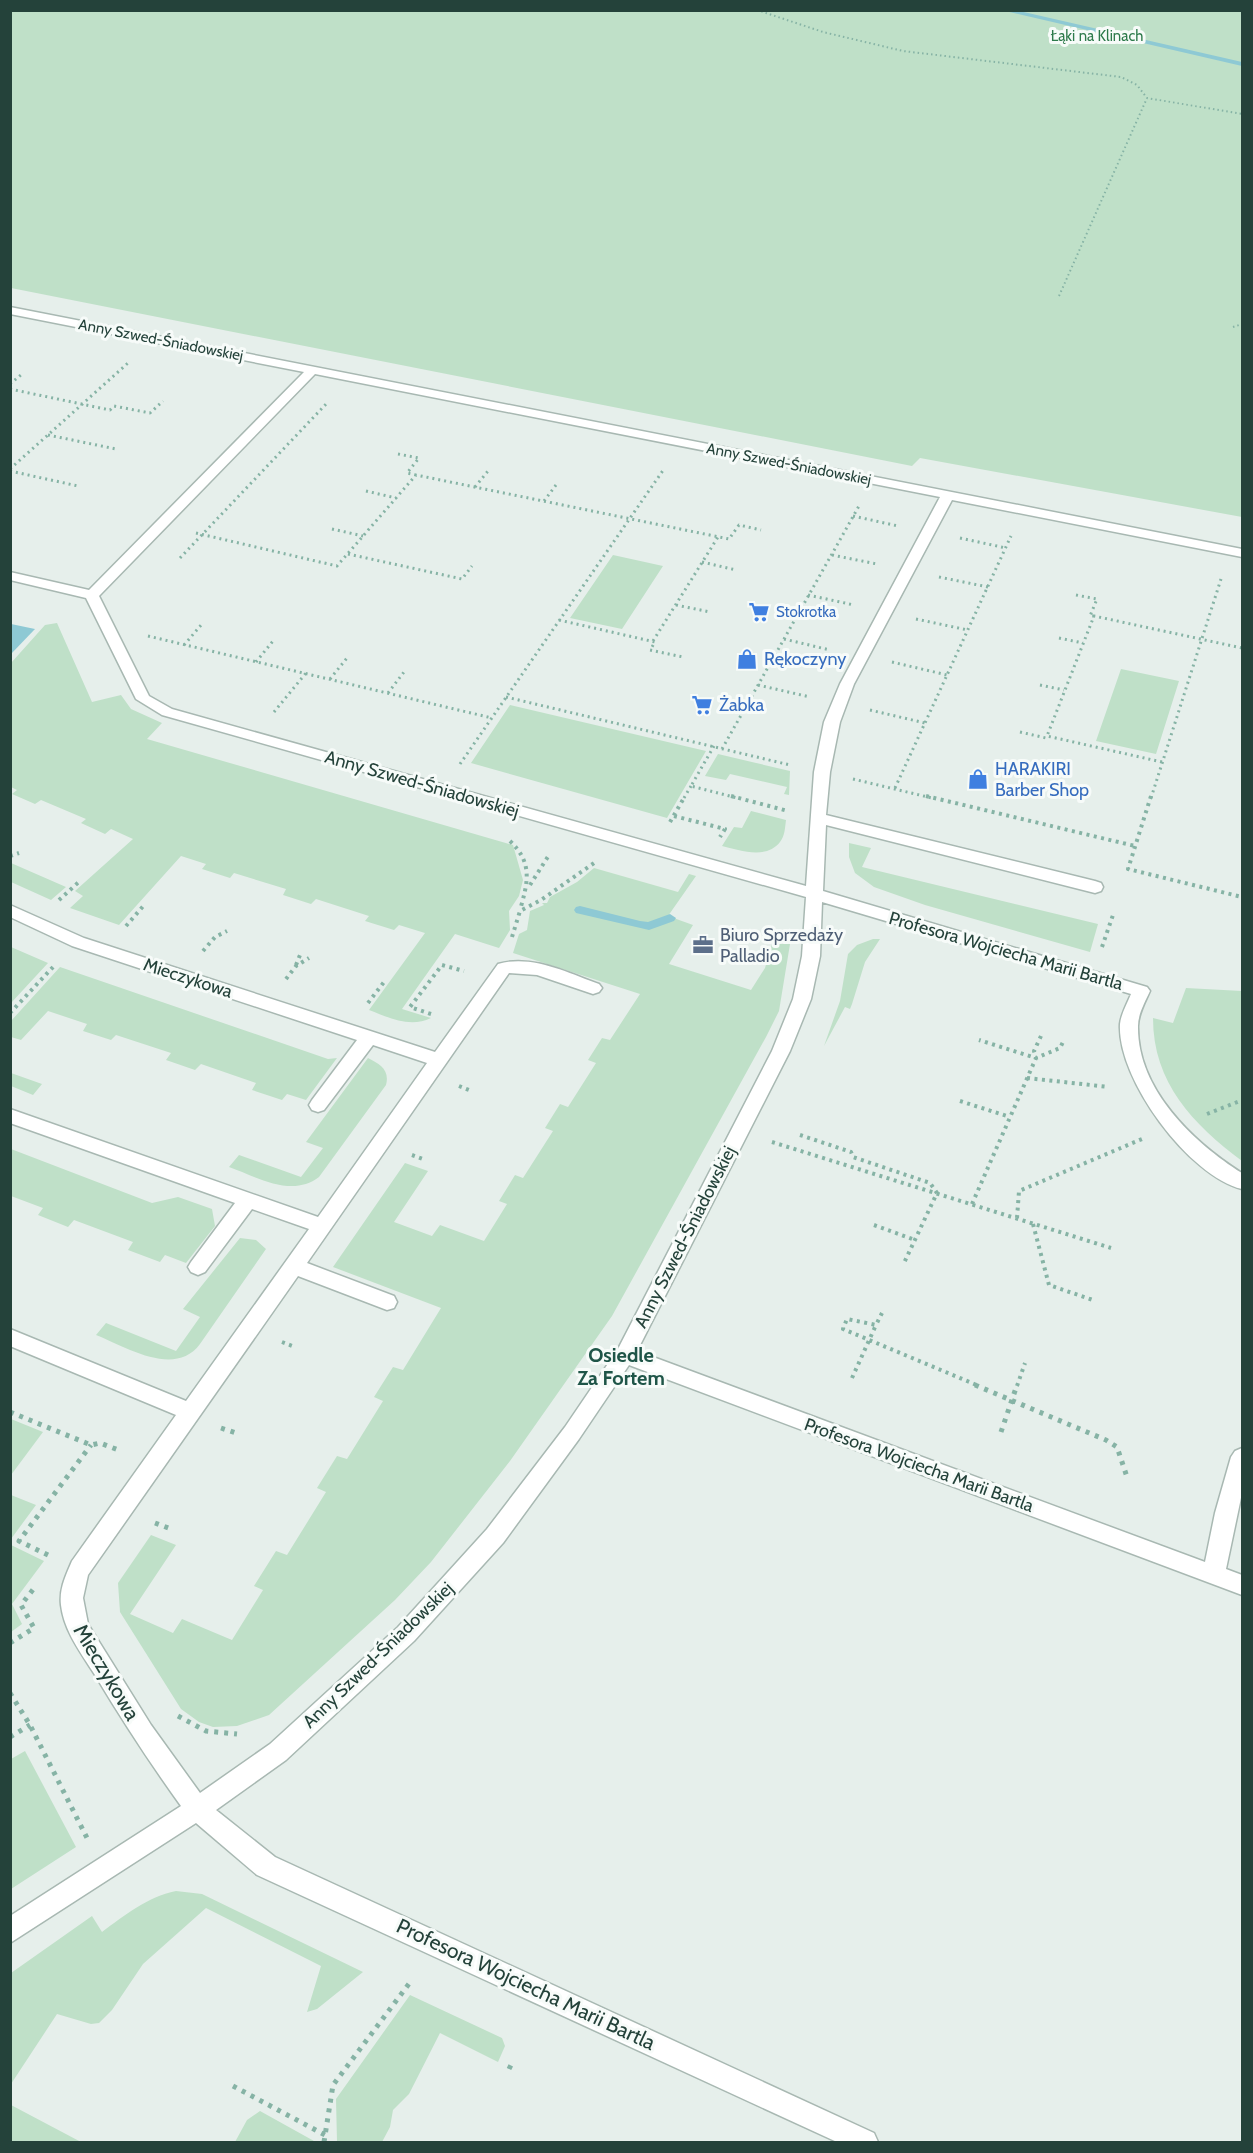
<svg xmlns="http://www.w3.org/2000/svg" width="1253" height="2153" viewBox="0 0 1253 2153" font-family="Cabin,sans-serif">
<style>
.green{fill:#bfe0c8}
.water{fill:#8ec9d4}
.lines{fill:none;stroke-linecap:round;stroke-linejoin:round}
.stream{fill:#8ec9d4;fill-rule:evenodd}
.minor-casing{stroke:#a8b8b2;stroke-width:3}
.path-far3{stroke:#86b3a5;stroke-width:2;stroke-dasharray:1.5 3;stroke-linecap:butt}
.path-far2{stroke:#86b3a5;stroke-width:3;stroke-dasharray:2 4;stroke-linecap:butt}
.path-far1{stroke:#86b3a5;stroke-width:4;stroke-dasharray:3 4.5;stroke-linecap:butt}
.path{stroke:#86b3a5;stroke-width:5;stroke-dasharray:4 6;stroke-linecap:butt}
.minor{fill:#fff;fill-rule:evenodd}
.labels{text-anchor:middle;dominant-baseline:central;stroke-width:6;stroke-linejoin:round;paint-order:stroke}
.far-park-label{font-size:15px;fill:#2d7a4b;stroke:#f7fbf9}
.far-street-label{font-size:15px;fill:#24423a;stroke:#f7fbf9}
.far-shop-label{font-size:15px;fill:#366cbe;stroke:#f7fbf9;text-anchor:start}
.shop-label{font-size:18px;fill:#366cbe;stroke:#f7fbf9;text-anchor:start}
.street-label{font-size:18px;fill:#24423a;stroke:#f7fbf9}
.service-label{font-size:18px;fill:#4e5e75;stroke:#f7fbf9;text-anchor:start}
.neighbourhood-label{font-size:20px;font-weight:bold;fill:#1f5548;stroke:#f7fbf9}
.near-street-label{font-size:21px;fill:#24423a;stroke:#f7fbf9}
</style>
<rect width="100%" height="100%" fill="#e6efeb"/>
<path class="green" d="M 10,11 L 1242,11 L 1242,517 L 920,458 L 912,466 L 11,288 Z
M 613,555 L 663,566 L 622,629 L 570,618 Z
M 57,623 L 92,702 L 121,695 L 131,709 L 162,723 L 147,739 L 513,845 L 523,880 L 519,896 L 509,911 L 510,930 L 499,948 L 455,934 L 402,1009 L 431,1018 C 410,1028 390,1018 369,1010 L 425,933 L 399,925 L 394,930 L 365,921 L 369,916 L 316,899 L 311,904 L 283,895 L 286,889 L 234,873 L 230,878 L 202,869 L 206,864 L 181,856 L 119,925 L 70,908 L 83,896 L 75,891 L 133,839 L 111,829 L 105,834 L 81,823 L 86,819 L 41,800 L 35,804 L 12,794 L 17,790 L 11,787 L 11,663 L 45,625 Z
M 1121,669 L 1179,681 L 1156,754 L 1096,741 Z
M 510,705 L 706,751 L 667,818 L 471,763 Z
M 718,754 L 790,771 L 789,795 L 784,794 L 787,787 L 730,774 L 726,780 L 705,776 Z
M 751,811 L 786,820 C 785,827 785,836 780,842 C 766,860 739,850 722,846 L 734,827 L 742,828 Z
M 849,843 L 871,848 L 862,867 L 1098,924 L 1090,952 L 925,905 L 874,887 L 855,873 L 849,857 Z
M 11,863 L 66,887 L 51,900 L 11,882 Z
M 594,868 L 678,892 L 689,874 L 696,876 L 668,916 L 693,925 L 669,964 L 751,990 L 765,968 L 772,944 L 790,944 L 779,1011 L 766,1037 L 612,1316 L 510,1461 L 431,1562 L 395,1600 L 269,1715 L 237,1726 L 213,1727 L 199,1722 L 181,1709 L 120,1612 L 118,1583 L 151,1535 L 176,1545 L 130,1614 L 173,1633 L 182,1619 L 232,1640 L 263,1590 L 254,1586 L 276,1551 L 287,1555 L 326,1492 L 317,1488 L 337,1456 L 347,1459 L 383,1401 L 374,1397 L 393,1367 L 403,1370 L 441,1308 L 333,1267 L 405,1163 L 428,1171 L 394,1222 L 432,1236 L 440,1225 L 484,1241 L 507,1204 L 499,1201 L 515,1175 L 523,1178 L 553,1131 L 545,1128 L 560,1104 L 568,1107 L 596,1063 L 588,1060 L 602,1038 L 610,1040 L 640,994 L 513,953 L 519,934 L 527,930 L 530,911 L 544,905 L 542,903 L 547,903 L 550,897 L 577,882 Z
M 873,939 L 880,939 L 865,962 L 852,1004 L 850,1009 L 845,1007 L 824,1046 L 840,1001 L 848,954 L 857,945 Z
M 11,947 L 48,963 L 11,1003 Z
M 60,967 L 328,1059 L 337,1058 L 306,1100 L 287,1094 L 282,1100 L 252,1090 L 256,1083 L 201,1064 L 195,1070 L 166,1060 L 171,1053 L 116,1035 L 111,1040 L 83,1031 L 87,1024 L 48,1011 L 21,1040 L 11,1037 L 11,1021 Z
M 1186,988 L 1242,991 L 1242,1161 C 1193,1124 1153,1083 1153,1018 L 1173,1023 Z
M 368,1058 C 380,1064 390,1070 386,1085 L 319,1177 C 292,1198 257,1177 229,1167 L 239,1155 L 301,1177 L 323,1148 L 306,1142 Z
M 10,1073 L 11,1073 L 42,1084 L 33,1095 L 11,1086 Z
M 11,1149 L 152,1203 L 178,1197 L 212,1209 L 215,1226 L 186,1263 L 165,1255 L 160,1262 L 128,1250 L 133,1242 L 74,1220 L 68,1227 L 38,1215 L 43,1208 L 11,1196 Z
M 240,1238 L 256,1240 L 266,1249 L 200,1344 C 175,1378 126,1347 96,1335 L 106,1323 L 176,1351 L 200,1317 L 183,1309 Z
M 11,1419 L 43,1432 L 11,1475 Z
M 11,1495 L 36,1505 L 11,1539 Z
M 11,1545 L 44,1561 L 12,1604 L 22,1624 L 11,1632 Z
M 25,1751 L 76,1847 L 11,1889 L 11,1759 Z
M 176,1891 L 202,1894 L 363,1972 L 317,2009 L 307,2012 L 321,1966 L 206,1908 L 143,1964 L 112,2010 L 99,2023 L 91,2024 L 57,2014 L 11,2084 L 11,1973 L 92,1916 L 102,1932 C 125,1915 147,1897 176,1891 Z
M 410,1995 L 502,2038 L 505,2046 L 498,2062 L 440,2033 L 409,2094 L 393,2110 L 390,2127 L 382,2142 L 337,2142 L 336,2099 Z
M 11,2105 L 81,2142 L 11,2142 Z
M 260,2111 L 314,2141 L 314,2142 L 235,2142 L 247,2120 Z"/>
<path class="water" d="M 11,624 L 35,629 L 11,654 L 10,624 Z"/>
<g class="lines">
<path class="stream" d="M 1001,10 L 1015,10 L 1242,62 L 1242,66 Z
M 580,906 L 640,921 L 648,922 L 670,914 L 676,918 L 674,921 L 649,930 L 576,913 L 574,910 L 576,907 Z"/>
<g class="minor-casing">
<path id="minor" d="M 10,307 L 1242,549 L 1242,557 L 952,500 L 854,684 L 840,722 L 830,772 L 826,815 L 1095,881 L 1101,883 L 1103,887 L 1101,891 L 1095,893 L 826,825 L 823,891 L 1147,987 L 1150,991 C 1145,1002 1138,1014 1138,1026 C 1137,1089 1193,1142 1242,1173 L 1242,1189 C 1189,1176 1117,1079 1120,1024 C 1121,1014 1127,1004 1131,994 L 822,902 L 820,956 L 811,999 L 790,1051 L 637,1351 L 1205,1562 L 1215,1513 L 1231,1457 L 1235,1451 L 1242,1448 L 1242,1493 L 1226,1569 L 1242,1575 L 1242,1595 L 629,1365 L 579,1439 L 503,1543 L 414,1641 L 286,1760 L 216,1810 L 275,1857 L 874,2133 L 878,2142 L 837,2142 L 257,1875 L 196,1823 L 10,1943 L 10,1916 L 181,1806 C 150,1763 122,1720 95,1675 C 81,1653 64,1631 61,1605 C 59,1589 66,1575 72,1561 L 176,1415 L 10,1346 L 10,1329 L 186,1401 L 309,1229 L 252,1209 L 205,1272 L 198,1275 L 191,1272 L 188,1267 L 191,1262 L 235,1203 L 10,1123 L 10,1109 L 318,1217 L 427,1063 L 373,1045 L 324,1110 L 318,1112 L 312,1110 L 309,1105 L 312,1100 L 357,1040 L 72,946 L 10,917 L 10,905 L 84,938 L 435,1052 L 498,964 C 532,954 568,973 599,984 L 602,988 L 599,992 L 593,994 L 537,975 L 509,973 L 307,1263 L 394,1296 L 397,1302 L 394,1308 L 387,1310 L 298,1276 L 88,1575 L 83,1598 L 88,1624 L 151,1725 L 200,1793 L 270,1744 L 398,1627 L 487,1529 L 565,1427 L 618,1349 L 772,1051 L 793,999 L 802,956 L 806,897 L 162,715 L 136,699 L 86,598 L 10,580 L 10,572 L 89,590 L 304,372 L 10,314 ZM 315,374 L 940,497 L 840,684 L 824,722 L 814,772 L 806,886 L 172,709 L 149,696 L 99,596 Z"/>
</g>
<path class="path-far3" d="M 757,10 L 823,32 L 903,51 L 1121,77 L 1137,85 L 1147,98 L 1242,114
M 1059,296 L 1147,98
M 1233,327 L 1242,324"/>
<path class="path-far2" d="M 10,384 L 22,374
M 10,389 L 110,410 L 114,406 L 150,413 L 163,401
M 48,435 L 116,449
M 398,454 L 419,458 L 407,473 L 416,475
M 10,469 L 128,363
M 10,471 L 78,486
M 475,487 L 488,471
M 366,491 L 396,498
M 544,501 L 556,485
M 853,516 L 898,526
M 332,529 L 363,536
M 196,533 L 337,566 L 416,475 L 729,539 L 739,525 L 761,530
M 960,538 L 1006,548
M 348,554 L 462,579 L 472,566
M 832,555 L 877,564
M 180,558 L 328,402
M 702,562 L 736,570
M 939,577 L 988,587
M 808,595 L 854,605
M 1076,595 L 1097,599 L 1090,616 L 1094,616
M 676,605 L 710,612
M 916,619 L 968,630
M 559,620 L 655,642 L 650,650 L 683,657
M 148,636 L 492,718
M 1059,638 L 1083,643
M 784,639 L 830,650
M 653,641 L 718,537
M 184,645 L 202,624
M 256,662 L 273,641
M 892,662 L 947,675
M 330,679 L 347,658
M 758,685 L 810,697
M 1040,685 L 1064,690
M 388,693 L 404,672
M 506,697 L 790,765
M 870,710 L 925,723
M 274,712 L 306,673
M 1020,732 L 1046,738 L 1047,736
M 714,746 L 691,786 L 737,798
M 722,749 L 859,506
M 1162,762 L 1047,736 L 1094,616 L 1242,648
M 460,764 L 664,469
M 853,779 L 932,798
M 895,788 L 1011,536
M 684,798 L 691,786
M 1151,798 L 1221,579"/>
<path class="path-far1" d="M 731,796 L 788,811
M 926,796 L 1135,846
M 1151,796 L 1128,869 L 1242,897
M 674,816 L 725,829 L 720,837
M 670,822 L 685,796
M 510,841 C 533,863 528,882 520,910
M 10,856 L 19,853
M 530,885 L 549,855
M 59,900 L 81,880
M 126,926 L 145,904
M 512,937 L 520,911 L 541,900 L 594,863
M 1102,947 L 1114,912
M 203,951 L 215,937 L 227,931
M 296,965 L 300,955
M 286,979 L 296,966 L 309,958
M 368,1003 L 384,982
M 10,1013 L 54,966
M 431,1014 L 410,1007 L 442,965 L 464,971
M 1041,1036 L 1034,1051 L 1036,1058 L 1060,1048 L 1063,1042
M 1027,1078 L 1109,1087
M 459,1086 L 469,1090
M 960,1101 L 1010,1117
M 1207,1114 L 1240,1101
M 800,1135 L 851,1152 L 853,1157 L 930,1183 L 937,1193 L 904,1263
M 772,1142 L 1111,1248
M 412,1155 L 423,1159
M 972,1204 L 1036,1058 L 979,1040
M 1017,1218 L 1019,1191 L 1142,1139
M 1033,1224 L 1049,1285 L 1093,1300
M 874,1225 L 915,1240
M 882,1313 L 876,1325 L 847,1319 L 843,1329 L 979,1386
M 282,1342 L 295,1347
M 852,1378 L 876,1325
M 1017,1386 L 1025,1363"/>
<path class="path" d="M 975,1385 L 1106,1440 L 1117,1447 L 1127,1477
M 10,1412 L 91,1445 L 100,1443 L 121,1451
M 221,1428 L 236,1433
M 1001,1432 L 1017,1385
M 155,1523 L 171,1529
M 48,1555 L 19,1541 L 91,1445
M 10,1643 L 34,1628 L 21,1605 L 35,1587
M 10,1693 L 30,1725 L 87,1838
M 178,1716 L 206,1731 L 237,1734
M 10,1737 L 30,1725
M 509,2069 L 512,2063
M 233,2086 L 325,2135
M 324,2142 L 333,2085 L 411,1981"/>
<use href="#minor" class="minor"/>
</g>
<defs>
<g id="supermarket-bare" transform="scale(1.62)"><path d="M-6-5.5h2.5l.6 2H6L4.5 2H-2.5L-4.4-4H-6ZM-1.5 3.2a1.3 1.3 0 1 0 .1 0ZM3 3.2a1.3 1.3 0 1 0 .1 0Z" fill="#3f7fe0" stroke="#f7fbf9" stroke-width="2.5" paint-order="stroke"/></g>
<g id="shop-bare" transform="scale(1.62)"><path d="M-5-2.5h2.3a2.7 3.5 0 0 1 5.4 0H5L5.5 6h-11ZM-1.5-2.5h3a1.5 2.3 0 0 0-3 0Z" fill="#3f7fe0" stroke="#f7fbf9" stroke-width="2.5" paint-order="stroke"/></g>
<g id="office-bare" transform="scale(1.62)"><path d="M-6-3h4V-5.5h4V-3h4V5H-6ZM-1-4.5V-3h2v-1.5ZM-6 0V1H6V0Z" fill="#5c6f8a" stroke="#f7fbf9" stroke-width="2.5" paint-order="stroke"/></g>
</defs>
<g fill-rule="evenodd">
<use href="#supermarket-bare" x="759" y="612"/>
<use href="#shop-bare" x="747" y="659"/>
<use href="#supermarket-bare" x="702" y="705"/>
<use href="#shop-bare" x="978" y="779"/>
<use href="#office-bare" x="703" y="945"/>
</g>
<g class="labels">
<g class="far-park-label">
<text x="1097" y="36">Łąki na Klinach</text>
</g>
<g class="far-street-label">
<text transform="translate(161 340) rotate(11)">Anny Szwed-Śniadowskiej</text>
<text transform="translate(789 464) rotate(11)">Anny Szwed-Śniadowskiej</text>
</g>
<g class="far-shop-label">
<text x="776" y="612">Stokrotka</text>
</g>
<g class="shop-label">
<text x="764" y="659">Rękoczyny</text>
<text x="719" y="705">Żabka</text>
<text x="995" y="769">HARAKIRI<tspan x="995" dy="21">Barber Shop</tspan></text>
</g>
<g class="street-label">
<text transform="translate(422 784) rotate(16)">Anny Szwed-Śniadowskiej</text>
<text transform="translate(1006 951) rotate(16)">Profesora Wojciecha Marii Bartla</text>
<text transform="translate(188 978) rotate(18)">Mieczykowa</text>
<text transform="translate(685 1237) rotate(-63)">Anny Szwed-Śniadowskiej</text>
<text transform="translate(919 1465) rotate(20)">Profesora Wojciecha Marii Bartla</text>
<text transform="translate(378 1655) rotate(-44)">Anny Szwed-Śniadowskiej</text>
</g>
<g class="service-label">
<text x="720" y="935">Biuro Sprzedaży<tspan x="720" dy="21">Palladio</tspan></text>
</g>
<g class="neighbourhood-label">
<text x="621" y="1355">Osiedle<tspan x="621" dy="23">Za Fortem</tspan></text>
</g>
<g class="near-street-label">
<text transform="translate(107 1672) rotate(59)">Mieczykowa</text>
<text transform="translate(526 1984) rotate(25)">Profesora Wojciecha Marii Bartla</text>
</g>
</g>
<rect width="1253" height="2153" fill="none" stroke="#24423a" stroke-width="24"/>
</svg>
